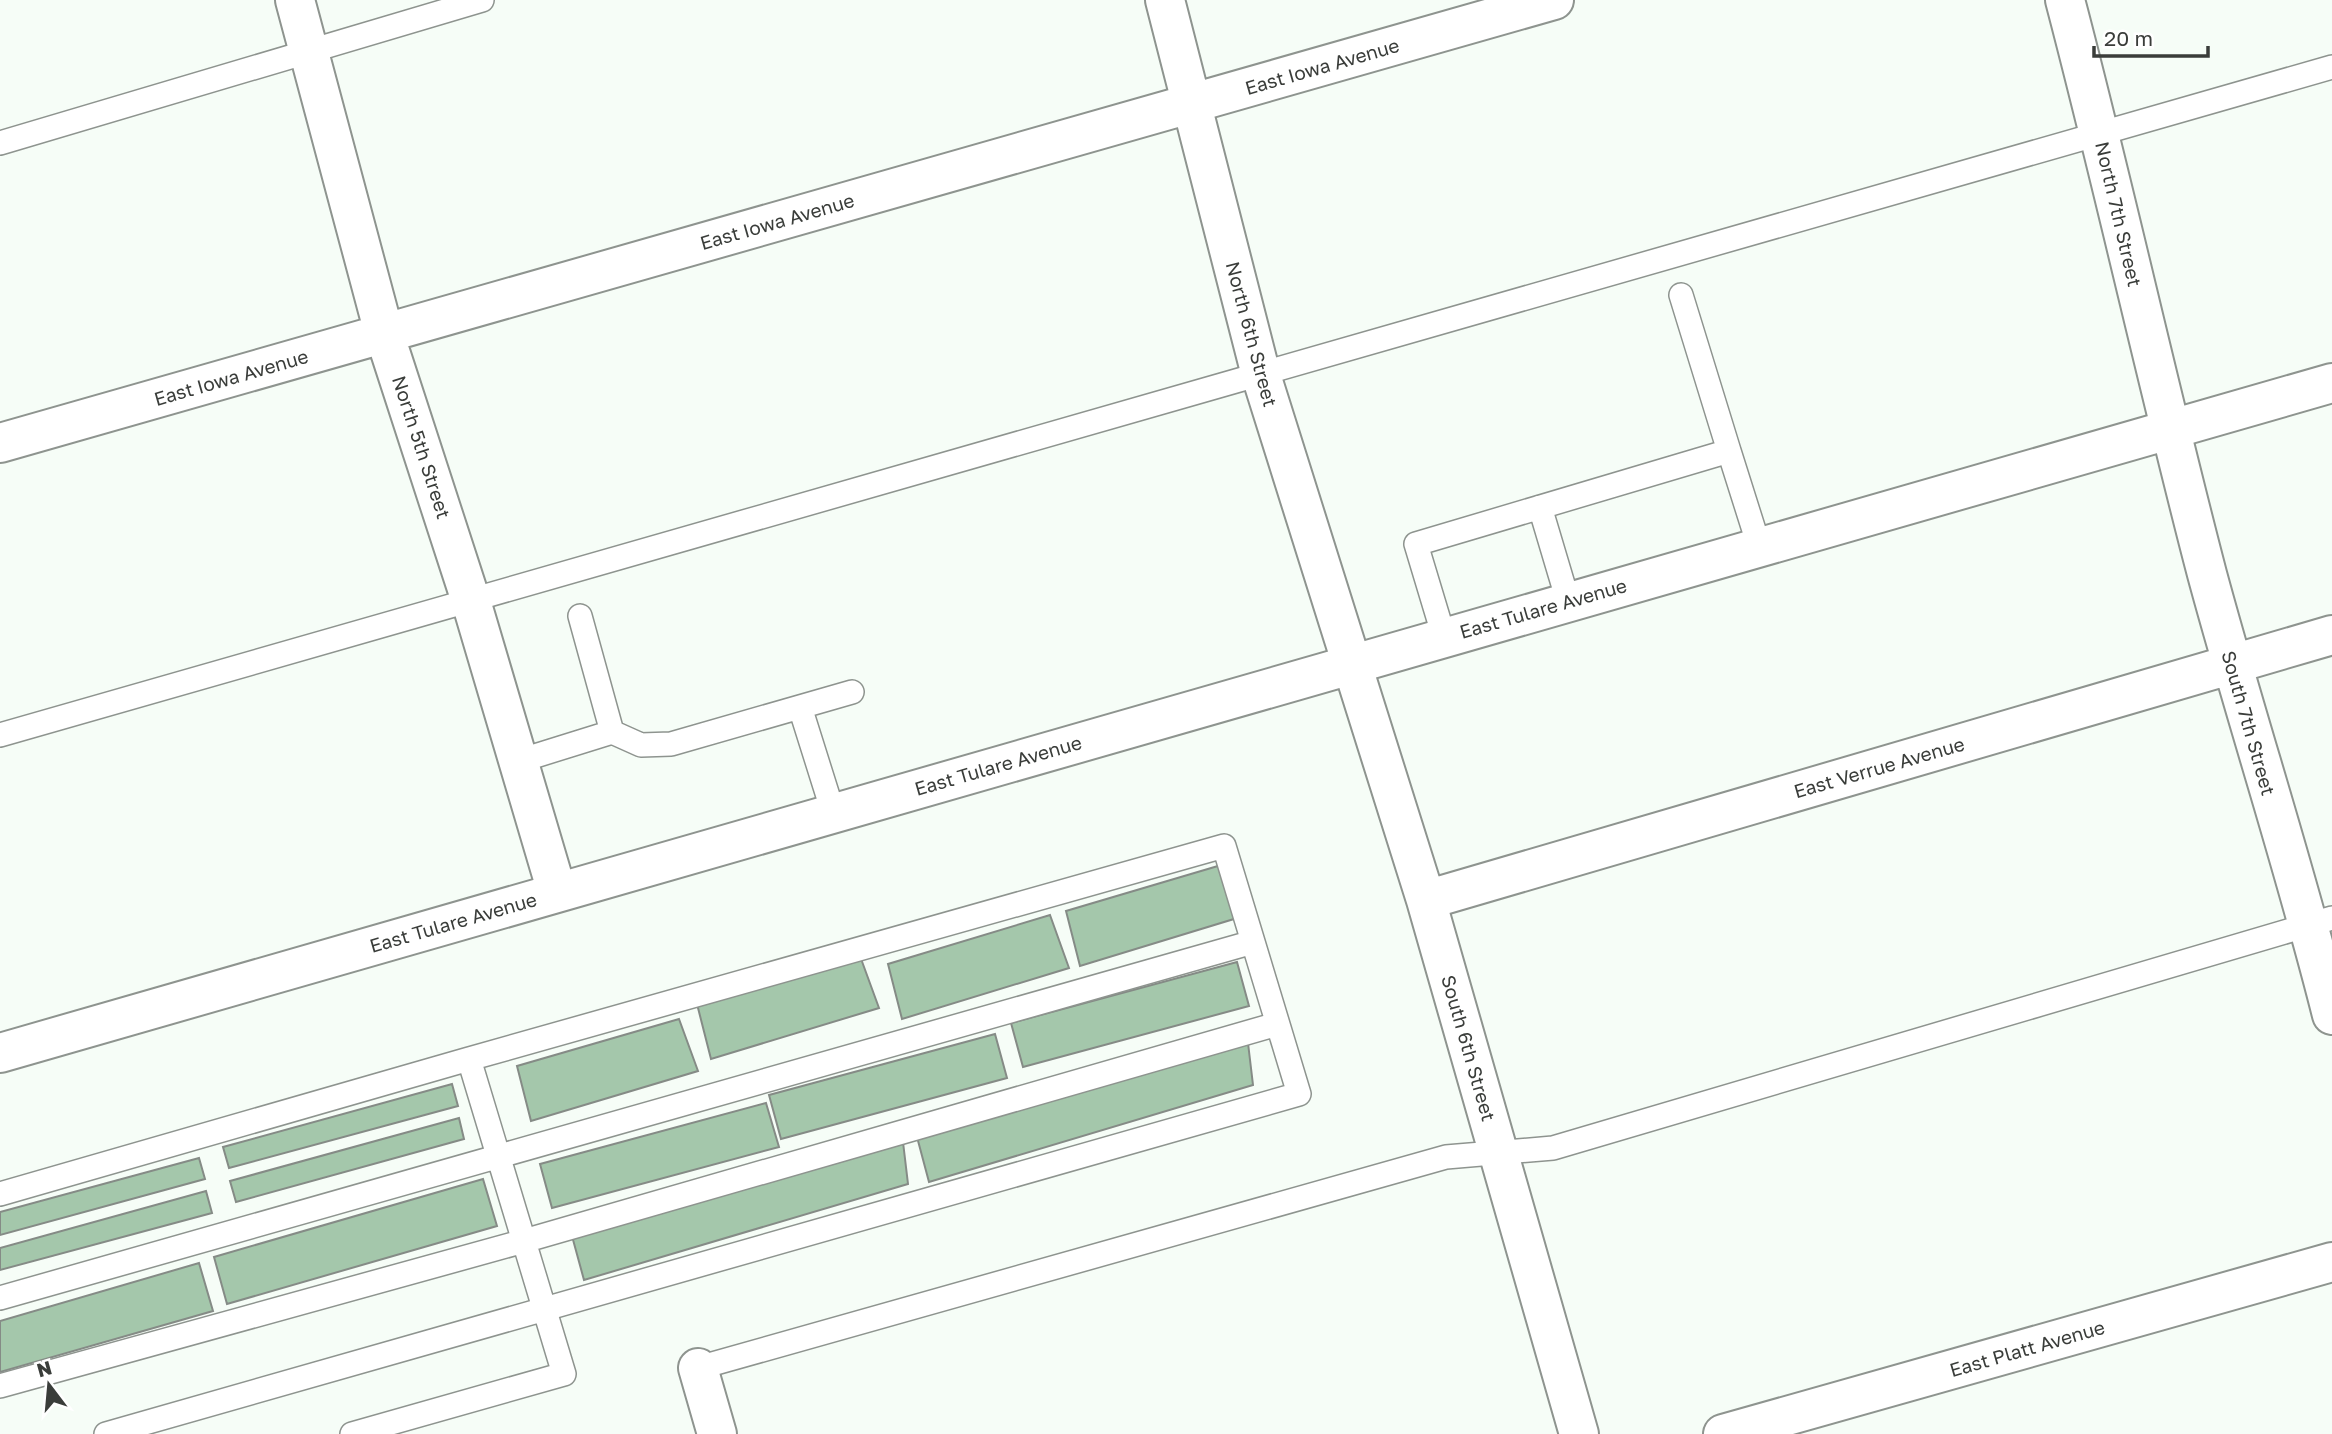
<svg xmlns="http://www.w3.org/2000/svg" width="2332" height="1434" viewBox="0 0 2332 1434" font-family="'Golos Text',sans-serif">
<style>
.building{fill:#a4c7ab;stroke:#858b86;stroke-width:2}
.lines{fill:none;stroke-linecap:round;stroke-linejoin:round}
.lane-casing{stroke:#8e948f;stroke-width:26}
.street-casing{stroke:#8e948f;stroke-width:42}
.secondary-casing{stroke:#8e948f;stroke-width:42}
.lane{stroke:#fff;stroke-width:23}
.street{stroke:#fff;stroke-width:38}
.secondary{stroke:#fff;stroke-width:38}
.labels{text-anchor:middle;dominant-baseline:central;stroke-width:5;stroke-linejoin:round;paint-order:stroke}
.street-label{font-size:19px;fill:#3a3d3a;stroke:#fff}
</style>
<rect width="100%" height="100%" fill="#f6fdf7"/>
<path class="building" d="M 1228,863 L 1247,915 L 1080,966 L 1066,911 Z
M 1050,915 L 1069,968 L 902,1019 L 888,964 Z
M 860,956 L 879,1008 L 711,1059 L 697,1004 Z
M 1237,962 L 1249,1006 L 1023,1067 L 1011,1023 Z
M 679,1019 L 698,1071 L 531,1121 L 517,1066 Z
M 995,1034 L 1007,1078 L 781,1139 L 769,1095 Z
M 1248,1043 L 1253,1085 L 929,1182 L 917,1137 Z
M 452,1084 L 458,1106 L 229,1168 L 223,1147 Z
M 766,1103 L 779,1147 L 552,1208 L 540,1164 Z
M 459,1118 L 464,1139 L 236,1202 L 230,1181 Z
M 903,1142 L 908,1184 L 584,1280 L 572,1236 Z
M 199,1158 L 205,1179 L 0,1235 L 0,1212 Z
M 483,1179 L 497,1226 L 227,1304 L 214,1257 Z
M 206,1191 L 212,1213 L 0,1270 L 0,1248 Z
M 199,1263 L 213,1311 L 0,1372 L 0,1321 Z"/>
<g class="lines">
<g class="lane-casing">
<path id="lane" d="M 0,143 L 482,0
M 1681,295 L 1729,451
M 1540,507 L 1568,601
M 1444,637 L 1416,544 L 1729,451 L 1759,546
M 800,707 L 833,812
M 612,732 L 641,745 L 671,744 L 852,692
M 0,735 L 2332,67
M 519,761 L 612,732 L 580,616
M 0,1194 L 469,1059
M 0,1298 L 1253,942
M 698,1368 L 1446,1157 L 1553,1148 L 2332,918
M 0,1386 L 524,1241 L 1277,1024
M 106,1434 L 1299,1094 L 1224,846 L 469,1059 C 501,1164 532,1269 564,1374 L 352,1434"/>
</g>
<g class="street-casing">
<path id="street" d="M 295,0 L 384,333 L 471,601 L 557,892
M 1165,0 L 1261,375 L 1426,900 L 1579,1434
M 2065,0 C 2115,190 2157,383 2207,574 C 2247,722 2295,867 2332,1015
M 0,443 L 1554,0
M 1426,900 L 2332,635
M 698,1368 L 717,1434
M 1723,1434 L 2332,1262"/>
</g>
<g class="secondary-casing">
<path id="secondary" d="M 0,1053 L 2332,383"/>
</g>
<use href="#lane" class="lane"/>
<use href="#street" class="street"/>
<use href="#secondary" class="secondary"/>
</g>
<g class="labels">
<g class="street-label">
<text transform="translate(1322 66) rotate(-16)">East Iowa Avenue</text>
<text transform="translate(2119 214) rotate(77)">North 7th Street</text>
<text transform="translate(777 221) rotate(-16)">East Iowa Avenue</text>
<text transform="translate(1252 334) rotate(75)">North 6th Street</text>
<text transform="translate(231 377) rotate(-16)">East Iowa Avenue</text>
<text transform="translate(422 447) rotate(72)">North 5th Street</text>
<text transform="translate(1543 608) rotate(-16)">East Tulare Avenue</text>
<text transform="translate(2249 723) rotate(74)">South 7th Street</text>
<text transform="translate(998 765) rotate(-16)">East Tulare Avenue</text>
<text transform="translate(1879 767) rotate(-16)">East Verrue Avenue</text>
<text transform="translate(453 922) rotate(-16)">East Tulare Avenue</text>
<text transform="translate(1469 1048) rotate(74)">South 6th Street</text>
<text transform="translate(2027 1348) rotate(-16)">East Platt Avenue</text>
</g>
</g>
<g transform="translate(49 1385) rotate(344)" stroke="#ffffff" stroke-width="5" paint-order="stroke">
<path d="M0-5L12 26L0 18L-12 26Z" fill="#3a3d3a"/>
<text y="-10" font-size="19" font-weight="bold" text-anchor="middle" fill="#3a3d3a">N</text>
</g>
<path d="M2094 46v10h114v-10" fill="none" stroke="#3a3d3a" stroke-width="3.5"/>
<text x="2104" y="46" font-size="21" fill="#3a3d3a" stroke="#ffffff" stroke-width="5" paint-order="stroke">20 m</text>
</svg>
